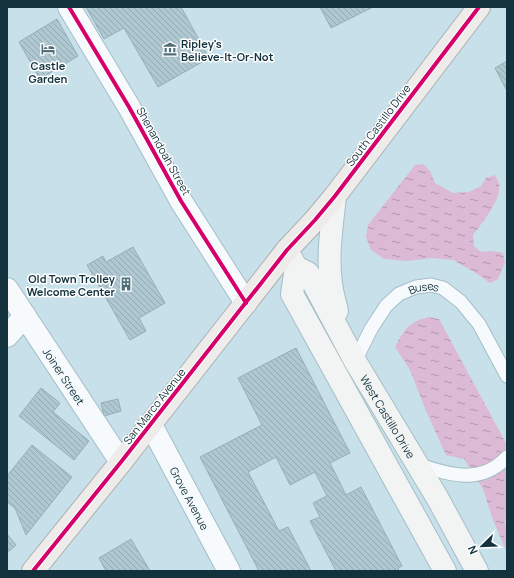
<svg xmlns="http://www.w3.org/2000/svg" width="514" height="578" viewBox="0 0 514 578" font-family="Manrope,sans-serif">
<style>
.water{fill:url(#water-ripples)}
.building{fill:url(#building-back-hatch);stroke:#95afb9}
.lines{fill:none;stroke-linecap:round;stroke-linejoin:round}
.service-casing{stroke:#a5bec7;stroke-width:15}
.minor-casing{stroke:#a5bec7;stroke-width:24}
.secondary-casing{stroke:#a5bec7;stroke-width:24}
.primary-casing{stroke:#acafb0;stroke-width:24}
.service{stroke:#f7fafc;stroke-width:13}
.minor{stroke:#f7fafc;stroke-width:22}
.secondary{stroke:#f2f4f3;stroke-width:22}
.primary{stroke:#eeeceb;stroke-width:22}
.cycleway-casing{stroke:#fff;stroke-width:6}
.cycleway{stroke:#d6006c;stroke-width:4}
.labels{text-anchor:middle;dominant-baseline:central;stroke-width:3;stroke-linejoin:round;paint-order:stroke}
.poi-label{font-size:11px;font-weight:bold;fill:#12323d;stroke:#fff;text-anchor:start}
.street-label{font-size:11px;fill:#12323d;stroke:#fff}
</style>
<defs>
<pattern id="water-ripples" width="26" height="14" patternUnits="userSpaceOnUse"><rect width="26" height="14" fill="#dcb9d4"/><path d="M2 4q2-2 4 0t4 0M15 11q2-2 4 0t4 0" fill="none" stroke="#b197ad"/></pattern>
<pattern id="building-back-hatch" width="6" height="6" patternUnits="userSpaceOnUse"><rect width="6" height="6" fill="#aec7d0"/><path d="M-1 5l2 2M0 0l6 6M5-1l2 2" fill="none" stroke="#95abb4"/></pattern>
</defs>
<rect width="100%" height="100%" fill="#c8e0e9"/>
<path class="water" d="M 423,164 L 430,171 L 435,183 L 453,193 L 469,192 L 481,186 L 486,178 L 495,175 C 496,178 499,181 499,184 C 502,199 482,223 473,235 L 474,246 L 481,252 L 491,251 L 503,253 L 505,262 L 498,279 L 490,283 L 476,273 L 453,260 L 432,258 L 408,261 L 384,259 L 371,250 L 366,237 L 368,225 L 415,165 Z
M 429,317 L 439,319 L 507,445 L 507,511 L 505,523 L 507,527 L 507,553 L 493,520 L 483,489 L 464,459 L 446,455 L 426,411 L 410,370 L 395,347 C 405,329 408,322 429,317 Z"/>
<path class="building" d="M 86,7 L 181,7 L 209,58 L 158,87 L 124,28 L 104,39 Z
M 320,7 L 373,7 L 331,28 Z
M 57,19 L 78,56 L 40,79 L 19,42 Z
M 507,61 L 507,91 L 495,68 Z
M 133,247 L 165,303 L 139,318 L 146,331 L 130,340 L 87,265 L 103,256 L 106,262 Z
M 296,348 L 350,453 L 330,463 L 346,495 L 361,487 L 402,566 L 398,568 L 399,571 L 336,571 L 310,521 L 320,517 L 313,503 L 327,496 L 315,472 L 290,485 L 276,457 L 248,472 L 279,531 L 288,527 L 311,571 L 259,571 L 200,457 L 262,425 L 238,378 Z
M 41,388 L 60,403 L 53,412 L 89,441 L 74,460 L 19,416 Z
M 118,399 L 121,411 L 104,416 L 101,403 Z
M 32,445 L 72,477 L 26,535 L 15,508 L 7,502 L 7,476 Z
M 7,534 L 16,545 L 7,553 Z
M 131,539 L 150,571 L 106,571 L 99,558 Z"/>
<g class="lines">
<g class="service-casing">
<g id="service">
<path id="s1" d="M 355,361 L 371,329 L 386,306 L 399,294 L 416,287 L 431,285 L 443,288 L 461,302 L 479,324 L 507,376"/>
<path d="M 416,464 C 449,474 480,486 507,457"/>
</g>
</g>
<g class="minor-casing">
<g id="minor">
<path d="M 69,7 L 129,107 L 181,201 L 246,303"/>
<path id="s2" d="M 7,289 L 121,462"/>
<path d="M 7,336 L 25,316"/>
<path id="s3" d="M 151,425 L 229,571"/>
</g>
</g>
<g class="secondary-casing">
<g id="secondary">
<path d="M 335,196 C 332,225 327,255 331,283 C 332,293 335,302 337,311"/>
<path id="s4" d="M 287,250 L 296,267 L 308,273 L 355,361 L 438,499 L 477,571"/>
<path d="M 296,267 L 292,294 L 445,571"/>
</g>
</g>
<g class="primary-casing">
<path id="primary" d="M 33,571 L 121,462 L 287,250 L 315,220 L 335,196 L 479,7"/>
</g>
<use href="#service" class="service"/>
<use href="#minor" class="minor"/>
<use href="#secondary" class="secondary"/>
<use href="#primary" class="primary"/>
<g class="cycleway-casing">
<path id="cycleway" d="M 69,7 L 129,107 L 181,201 L 246,303
M 33,571 L 121,462 L 287,250 L 315,220 L 335,196 L 479,7"/>
</g>
<use href="#cycleway" class="cycleway"/>
</g>
<defs>
<g id="hotel-bare" transform="scale(1.08)"><path d="M-6-4.5h1.5V1H6V5H4.5V3h-9V5H-6ZM-4 0a1.8 1.8 0 1 1 3.6 0ZM.5 0V-2.5h3Q6-2.5 6 0Z" fill="#526f79" stroke="#fff" stroke-width="2.5" paint-order="stroke"/></g>
<g id="museum-bare" transform="scale(1.08)"><path d="M0-6L6-3V-2H-6V-3ZM-5-1h2V3h-2ZM-1-1h2V3h-2ZM3-1h2V3H3ZM-6 4H6V6H-6Z" fill="#526f79" stroke="#fff" stroke-width="2.5" paint-order="stroke"/></g>
<g id="building-bare" transform="scale(1.08)"><path d="M-4-6H4V6H1V3H-1V6H-4ZM-2.5-4.3h1.7v1.8h-1.7ZM.8-4.3h1.7v1.8H.8ZM-2.5-1h1.7V.8h-1.7ZM.8-1h1.7V.8H.8Z" fill="#526f79" stroke="#fff" stroke-width="2.5" paint-order="stroke"/></g>
</defs>
<g fill-rule="evenodd">
<use href="#hotel-bare" x="48" y="49"/>
<use href="#museum-bare" x="170" y="49"/>
<use href="#building-bare" x="126" y="284"/>
</g>
<g class="labels">
<g class="poi-label">
<text x="181" y="43">Ripley's<tspan x="181" dy="13">Believe-It-Or-Not</tspan></text>
<text x="48" y="65" text-anchor="middle">Castle<tspan x="48" dy="13">Garden</tspan></text>
<text x="115" y="278" text-anchor="end">Old Town Trolley<tspan x="115" dy="13">Welcome Center</tspan></text>
</g>
<g class="street-label">
<text transform="translate(378 125) rotate(-53)">South Castillo Drive</text>
<text transform="translate(164 151) rotate(61)">Shenandoah Street</text>
<text stroke="none"><textPath href="#s1" startOffset="107">Buses</textPath></text>
<text stroke="none"><textPath href="#s2" startOffset="104">Joiner Street</textPath></text>
<text transform="translate(154 406) rotate(-52)">San Marco Avenue</text>
<text stroke="none"><textPath href="#s4" startOffset="197">West Castillo Drive</textPath></text>
<text stroke="none"><textPath href="#s3" startOffset="83">Grove Avenue</textPath></text>
</g>
</g>
<rect width="514" height="578" fill="none" stroke="#12323d" stroke-width="16"/>
<g transform="translate(482 546) rotate(247)" stroke="#ffffff" stroke-width="3" paint-order="stroke">
<path d="M0-3L7 15L0 10L-7 15Z" fill="#12323d"/>
<text y="-6" font-size="11" font-weight="bold" text-anchor="middle" fill="#12323d">N</text>
</g>
</svg>
